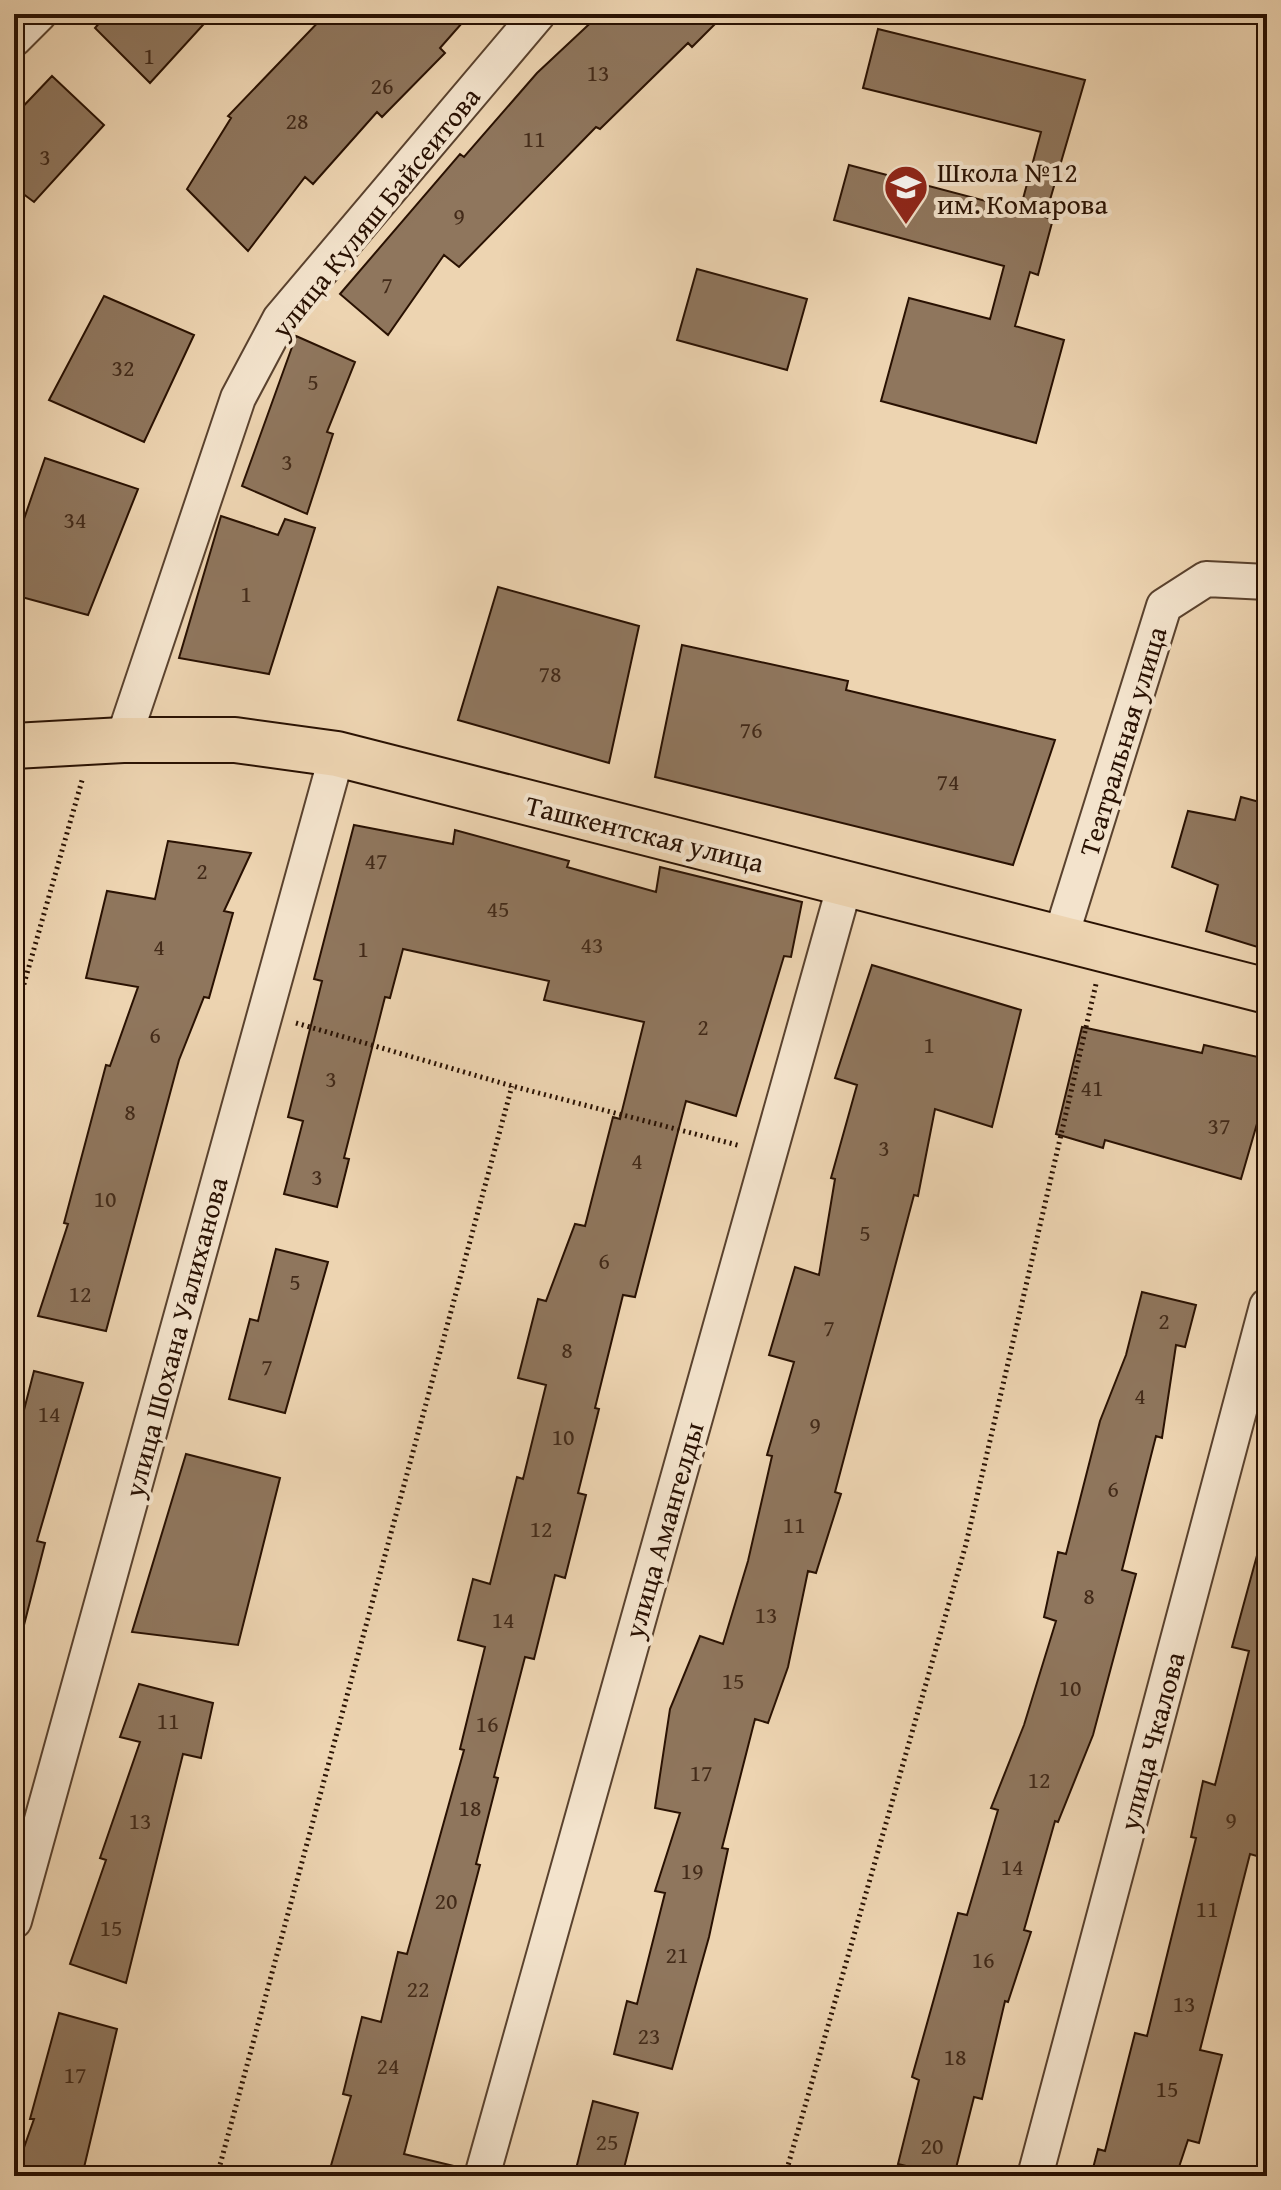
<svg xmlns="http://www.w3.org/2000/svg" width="1281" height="2190" viewBox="0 0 1281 2190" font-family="'Gentium Book Plus',serif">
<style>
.building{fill:#8f765d;stroke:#291102;stroke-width:2}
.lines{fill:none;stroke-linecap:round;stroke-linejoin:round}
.street-casing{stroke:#5a422e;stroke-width:38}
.primary-casing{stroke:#291102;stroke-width:48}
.path{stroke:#291102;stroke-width:5;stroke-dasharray:2 4;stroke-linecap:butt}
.street{stroke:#f3e3cc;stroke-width:34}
.primary{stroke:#edd4b1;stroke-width:44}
.labels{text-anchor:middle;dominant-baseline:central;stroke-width:8;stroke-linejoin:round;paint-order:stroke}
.number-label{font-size:24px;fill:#422a19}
.poi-label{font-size:28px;fill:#291102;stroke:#f3e3cc;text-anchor:start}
.street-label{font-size:28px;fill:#291102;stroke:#f3e3cc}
</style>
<rect width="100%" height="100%" fill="#edd4b1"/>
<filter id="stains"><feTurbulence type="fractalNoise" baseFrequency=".0025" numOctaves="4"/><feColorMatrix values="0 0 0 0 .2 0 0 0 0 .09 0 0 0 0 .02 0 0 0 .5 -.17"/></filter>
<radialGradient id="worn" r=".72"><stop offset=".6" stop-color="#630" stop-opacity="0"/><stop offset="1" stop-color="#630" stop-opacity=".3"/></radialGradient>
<path class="building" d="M 107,14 L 213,14 L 150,83 L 95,28 Z
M 326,14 L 470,14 L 440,48 L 445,53 L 382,117 L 377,112 L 313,184 L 305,177 L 248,251 L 187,189 L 231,118 L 228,116 Z
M 600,14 L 725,14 L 692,47 L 688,43 L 600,129 L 596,127 L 459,267 L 444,255 L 388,335 L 340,294 L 460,154 L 464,157 L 537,73 Z
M 878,29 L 1085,80 L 1045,217 L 1053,219 L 1038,275 L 1030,272 L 1015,326 L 1064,340 L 1036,443 L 881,401 L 909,298 L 990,319 L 1004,266 L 834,220 L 849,165 L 1020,210 L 1041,132 L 863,88 Z
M 52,76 L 104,125 L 34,202 L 14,187 L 14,116 Z
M 697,269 L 807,299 L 787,370 L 677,340 Z
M 104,296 L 194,335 L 144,442 L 49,400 Z
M 296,336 L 355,362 L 327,432 L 333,434 L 307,514 L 242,486 Z
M 45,458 L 138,489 L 88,615 L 14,595 L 14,548 Z
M 221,516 L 278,535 L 285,519 L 315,528 L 269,674 L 179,658 Z
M 498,587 L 639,626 L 609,763 L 458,720 Z
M 682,645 L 848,681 L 846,690 L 1055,740 L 1013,865 L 655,777 Z
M 1241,797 L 1267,804 L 1267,950 L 1206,931 L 1218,885 L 1172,867 L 1188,811 L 1235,820 Z
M 354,825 L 453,844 L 455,830 L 569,861 L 567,867 L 656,892 L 660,867 L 802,902 L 791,957 L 784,956 L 736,1116 L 686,1101 L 635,1297 L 623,1295 L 595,1408 L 599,1409 L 578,1493 L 586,1495 L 565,1578 L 555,1575 L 534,1659 L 525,1657 L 494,1777 L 498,1778 L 476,1864 L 480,1865 L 404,2154 L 454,2166 L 453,2176 L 328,2176 L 351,2096 L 343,2094 L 362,2017 L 381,2022 L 398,1952 L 407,1954 L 464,1750 L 460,1749 L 485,1647 L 458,1640 L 473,1579 L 490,1584 L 517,1477 L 523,1479 L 546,1385 L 518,1378 L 538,1299 L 546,1301 L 575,1224 L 585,1226 L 613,1117 L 620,1119 L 644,1022 L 544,1000 L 549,981 L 403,949 L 390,998 L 385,997 L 344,1158 L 349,1159 L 337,1207 L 284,1194 L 303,1121 L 288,1117 L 322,981 L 314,979 Z
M 168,841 L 251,853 L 224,911 L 233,913 L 209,998 L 204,997 L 179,1060 L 106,1331 L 38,1316 L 68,1224 L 64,1223 L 106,1065 L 110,1066 L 138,987 L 86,978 L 107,891 L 155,899 Z
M 872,965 L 1021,1010 L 992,1127 L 935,1109 L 918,1196 L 914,1195 L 835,1492 L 841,1494 L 816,1573 L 808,1571 L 788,1667 L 768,1723 L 755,1719 L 722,1848 L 728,1849 L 709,1937 L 672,2069 L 614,2054 L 627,2001 L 637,2004 L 665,1893 L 655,1891 L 680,1813 L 655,1808 L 670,1709 L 700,1636 L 723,1644 L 748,1561 L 772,1456 L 767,1455 L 794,1362 L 769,1355 L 795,1267 L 819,1275 L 835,1179 L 831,1178 L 857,1085 L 835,1078 Z
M 1082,1027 L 1202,1053 L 1204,1045 L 1267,1059 L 1267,1089 L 1241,1179 L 1105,1140 L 1103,1148 L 1056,1134 Z
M 276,1249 L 328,1262 L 285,1413 L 229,1399 L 250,1319 L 258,1321 Z
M 1142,1292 L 1196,1305 L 1185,1347 L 1176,1345 L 1162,1438 L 1156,1436 L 1122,1570 L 1136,1574 L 1093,1735 L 1058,1822 L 1055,1821 L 1024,1930 L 1031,1932 L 1008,2002 L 1005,2001 L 982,2099 L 974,2097 L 954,2176 L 947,2176 L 898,2164 L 919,2080 L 912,2077 L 958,1913 L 967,1915 L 998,1810 L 991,1808 L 1024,1725 L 1056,1621 L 1044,1617 L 1058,1552 L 1066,1554 L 1100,1421 L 1126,1355 Z
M 34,1371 L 83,1383 L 37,1541 L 45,1543 L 23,1629 L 14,1628 L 14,1449 Z
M 186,1454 L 280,1478 L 238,1645 L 132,1632 Z
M 1259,1548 L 1267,1549 L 1267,1859 L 1250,1854 L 1200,2050 L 1222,2055 L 1199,2143 L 1188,2140 L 1176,2176 L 1091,2176 L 1098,2149 L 1105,2151 L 1135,2033 L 1147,2036 L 1196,1838 L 1191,1837 L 1203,1781 L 1215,1785 L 1249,1651 L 1232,1647 Z
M 139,1684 L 213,1703 L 201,1758 L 183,1754 L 126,1983 L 70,1964 L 106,1860 L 100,1858 L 140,1742 L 120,1737 Z
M 59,2013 L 117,2029 L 82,2176 L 14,2176 L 34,2119 L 30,2119 Z
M 593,2101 L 638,2113 L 622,2176 L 602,2176 L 576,2169 Z"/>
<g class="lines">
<g class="street-casing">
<path id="street" d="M 14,39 L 39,14
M 123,740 L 238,398 L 280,319 L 538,14
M 1061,936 L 1164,606 L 1206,579 L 1267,582
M 14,1921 L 337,754
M 482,2176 L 845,884
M 1035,2176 L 1267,1306"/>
</g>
<g class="primary-casing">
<path id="primary" d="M 14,746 L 123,740 L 235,740 L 337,754 L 1267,991"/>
</g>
<path class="path" d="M 14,1019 L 83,777
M 296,1023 L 512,1086 L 741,1146
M 217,2176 L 512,1086
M 785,2176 L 966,1544 L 1096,984"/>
<use href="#street" class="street"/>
<use href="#primary" class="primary"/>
</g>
<defs>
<g id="school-pin" transform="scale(2.3)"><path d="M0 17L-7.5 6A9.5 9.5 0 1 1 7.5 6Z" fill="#8f2418" stroke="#f3e3cc"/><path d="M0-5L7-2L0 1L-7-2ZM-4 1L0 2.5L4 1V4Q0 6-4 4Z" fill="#fff"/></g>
</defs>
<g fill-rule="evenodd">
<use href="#school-pin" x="906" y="187"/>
</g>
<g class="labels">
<g class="number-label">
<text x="149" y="55">1</text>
<text x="598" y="72">13</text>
<text x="382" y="85">26</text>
<text x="297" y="120">28</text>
<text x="534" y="138">11</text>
<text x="45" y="156">3</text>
<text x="459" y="215">9</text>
<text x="387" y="284">7</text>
<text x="123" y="367">32</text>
<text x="313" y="381">5</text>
<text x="287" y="461">3</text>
<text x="75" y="519">34</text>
<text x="246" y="593">1</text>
<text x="550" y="673">78</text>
<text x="751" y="729">76</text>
<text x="948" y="781">74</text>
<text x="376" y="860">47</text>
<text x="202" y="870">2</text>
<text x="498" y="908">45</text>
<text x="592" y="944">43</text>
<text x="159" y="946">4</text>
<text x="363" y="948">1</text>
<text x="703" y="1026">2</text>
<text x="155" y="1034">6</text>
<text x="929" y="1044">1</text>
<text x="331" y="1078">3</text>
<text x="1092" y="1087">41</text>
<text x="130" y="1111">8</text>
<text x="1219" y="1125">37</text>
<text x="884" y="1147">3</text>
<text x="637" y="1160">4</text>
<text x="317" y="1176">3</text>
<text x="105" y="1198">10</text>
<text x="865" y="1232">5</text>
<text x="604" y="1260">6</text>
<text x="295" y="1281">5</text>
<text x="80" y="1293">12</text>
<text x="1164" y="1320">2</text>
<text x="829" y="1327">7</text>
<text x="567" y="1349">8</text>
<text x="267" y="1366">7</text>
<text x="1140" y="1395">4</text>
<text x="49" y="1413">14</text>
<text x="815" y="1424">9</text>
<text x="563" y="1436">10</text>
<text x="1113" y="1488">6</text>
<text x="794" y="1524">11</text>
<text x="541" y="1528">12</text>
<text x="1089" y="1595">8</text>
<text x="766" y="1614">13</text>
<text x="503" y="1619">14</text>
<text x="733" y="1680">15</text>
<text x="1070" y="1687">10</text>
<text x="168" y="1720">11</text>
<text x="487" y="1723">16</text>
<text x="701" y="1772">17</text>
<text x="1039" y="1779">12</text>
<text x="470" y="1807">18</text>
<text x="1231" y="1819">9</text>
<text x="140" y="1820">13</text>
<text x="1012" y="1866">14</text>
<text x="692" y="1870">19</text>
<text x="446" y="1900">20</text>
<text x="1207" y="1908">11</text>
<text x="111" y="1927">15</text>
<text x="677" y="1954">21</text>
<text x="983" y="1959">16</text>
<text x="418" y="1988">22</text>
<text x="1184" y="2003">13</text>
<text x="649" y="2035">23</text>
<text x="955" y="2056">18</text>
<text x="388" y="2065">24</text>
<text x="75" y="2074">17</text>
<text x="1167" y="2088">15</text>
<text x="607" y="2141">25</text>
<text x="932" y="2145">20</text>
</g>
<g class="poi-label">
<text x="937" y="171">Школа №12<tspan x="937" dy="32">им. Комарова</tspan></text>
</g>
<g class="street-label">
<text transform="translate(375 212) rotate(-51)">улица Куляш Байсеитова</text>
<text transform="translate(1122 741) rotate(-73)">Театральная улица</text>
<text transform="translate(645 833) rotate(14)">Ташкентская улица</text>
<text transform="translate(175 1337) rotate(-75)">улица Шохана Уалиханова</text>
<text transform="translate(663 1530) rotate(-74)">улица Амангелды</text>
<text transform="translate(1151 1741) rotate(-75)">улица Чкалова</text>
</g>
</g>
<rect width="1281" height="2190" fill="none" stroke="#edd4b1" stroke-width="48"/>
<rect x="16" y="16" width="1249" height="2158" fill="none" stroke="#291102" stroke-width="4"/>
<rect x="24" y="24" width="1233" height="2142" fill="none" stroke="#291102" stroke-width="2"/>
<rect width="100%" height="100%" filter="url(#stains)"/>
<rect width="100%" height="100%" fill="url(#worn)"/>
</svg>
